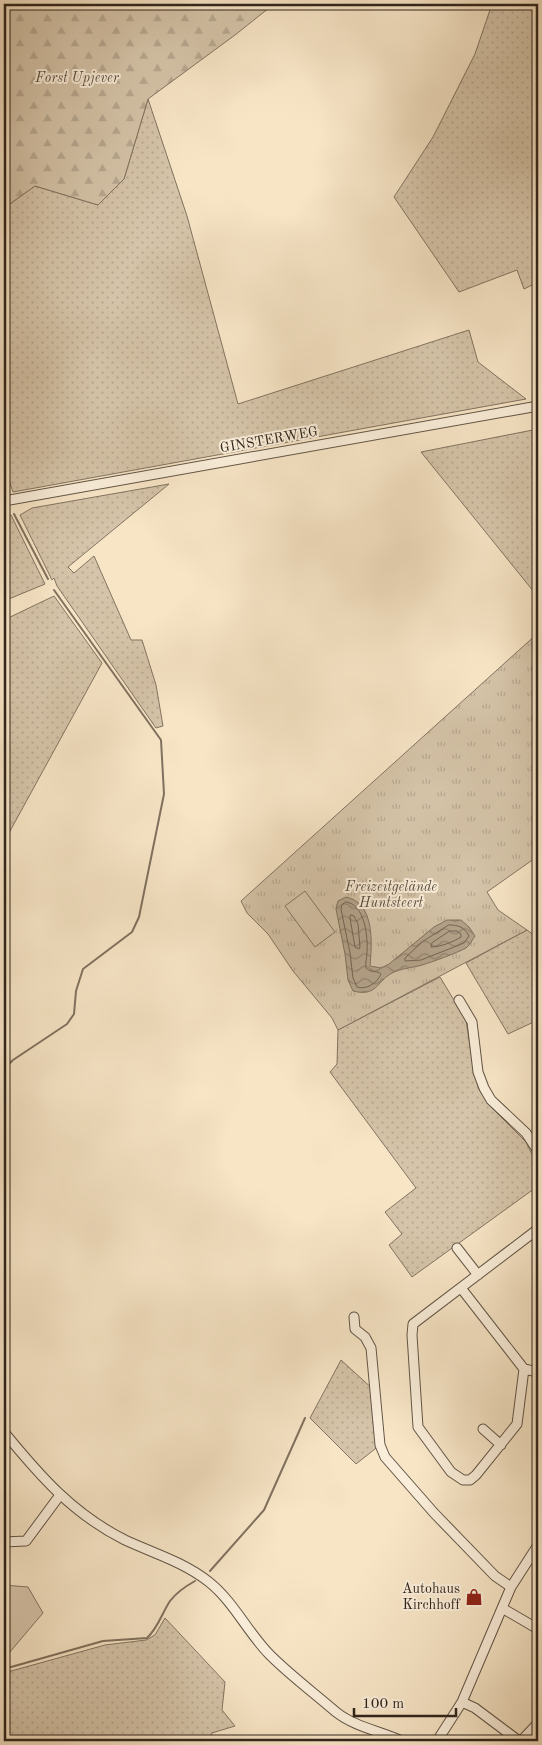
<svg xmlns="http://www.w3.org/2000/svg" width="542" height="1745" viewBox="0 0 542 1745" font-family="'Old Standard TT',serif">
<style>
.grass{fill:url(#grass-dots);stroke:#837462}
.forest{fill:url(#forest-firs);stroke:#837462}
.park{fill:url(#park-tufts);stroke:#837462}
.garden{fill:#d5c4a9;stroke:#837462}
.water{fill:url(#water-waves);stroke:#80715f}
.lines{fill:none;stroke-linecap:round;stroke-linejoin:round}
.shore{stroke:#726454;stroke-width:1}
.stream{stroke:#80715f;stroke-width:2}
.minor-casing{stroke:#625546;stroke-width:11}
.minor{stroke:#faeeda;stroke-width:9}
.labels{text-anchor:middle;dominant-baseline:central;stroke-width:4;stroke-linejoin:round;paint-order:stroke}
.park-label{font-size:14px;font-style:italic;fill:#5a4d3f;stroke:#faeeda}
.street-label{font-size:14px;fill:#31251c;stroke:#faeeda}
.poi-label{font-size:14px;fill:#31251c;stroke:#faeeda;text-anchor:end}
</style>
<defs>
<pattern id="grass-dots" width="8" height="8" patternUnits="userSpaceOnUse" patternTransform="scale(1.25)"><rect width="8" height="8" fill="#d5c4a9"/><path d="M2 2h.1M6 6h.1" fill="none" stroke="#b7a891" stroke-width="1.8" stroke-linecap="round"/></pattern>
<pattern id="forest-firs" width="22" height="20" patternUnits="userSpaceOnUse" patternTransform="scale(1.25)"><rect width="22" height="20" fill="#d5c4a9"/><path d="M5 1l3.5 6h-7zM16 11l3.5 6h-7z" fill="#b7a891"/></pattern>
<pattern id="park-tufts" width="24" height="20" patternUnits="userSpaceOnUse" patternTransform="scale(1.25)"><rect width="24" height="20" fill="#d5c4a9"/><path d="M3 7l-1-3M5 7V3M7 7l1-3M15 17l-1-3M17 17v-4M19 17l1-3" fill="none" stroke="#b7a891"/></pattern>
<pattern id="water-waves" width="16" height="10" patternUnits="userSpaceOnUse" patternTransform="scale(1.25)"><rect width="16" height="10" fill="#b4a48c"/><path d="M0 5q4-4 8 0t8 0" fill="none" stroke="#938572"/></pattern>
</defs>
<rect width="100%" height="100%" fill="#f7e5c6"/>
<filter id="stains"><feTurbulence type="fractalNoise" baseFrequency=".004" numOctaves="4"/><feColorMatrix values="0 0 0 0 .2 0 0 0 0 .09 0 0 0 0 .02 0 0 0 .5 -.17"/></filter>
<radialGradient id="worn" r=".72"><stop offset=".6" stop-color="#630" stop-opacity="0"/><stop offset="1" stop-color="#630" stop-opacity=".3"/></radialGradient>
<path class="grass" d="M 492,4 L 538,4 L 538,156 L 535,162 L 538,168 L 538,282 L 524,289 L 517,270 L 459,292 L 394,197 L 433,137 L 475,54 Z
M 148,99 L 187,216 L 238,404 L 469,330 L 478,362 L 526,399 L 13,492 L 4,466 L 4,208 L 35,186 L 98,205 L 124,179 Z
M 538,429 L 538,597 L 421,452 Z
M 169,484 L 68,567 L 74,573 L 94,556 L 131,640 L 142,640 L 156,685 L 163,726 L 156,728 L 57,586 L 54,578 L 52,580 L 20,515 L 32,508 Z
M 11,515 L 45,584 L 4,601 L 4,517 Z
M 54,596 L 102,663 L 4,842 L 4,620 Z
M 527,930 L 538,938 L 538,1020 L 508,1034 L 466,963 Z
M 440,977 L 466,1020 L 474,1072 L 479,1089 L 490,1106 L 526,1142 L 538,1167 L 538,1186 L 412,1277 L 389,1245 L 402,1234 L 385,1212 L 416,1188 L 330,1072 L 337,1064 L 338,1030 Z
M 341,1360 L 375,1391 L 380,1445 L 356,1464 L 310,1418 Z
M 165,1618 L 225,1682 L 222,1710 L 235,1726 L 212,1733 L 209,1741 L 4,1741 L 4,1673 L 105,1645 L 146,1640 L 155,1635 Z"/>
<path class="forest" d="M 4,4 L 274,4 L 235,35 L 148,99 L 124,179 L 98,205 L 35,186 L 4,208 Z"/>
<path class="park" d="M 538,633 L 538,856 L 487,892 L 498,910 L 527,930 L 338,1030 L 332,1018 L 293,971 L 268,934 L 247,913 L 241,901 Z"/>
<path class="garden" d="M 305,891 L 335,932 L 315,947 L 285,906 Z
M 4,1585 L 28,1587 L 43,1613 L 4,1659 Z"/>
<path class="water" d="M 346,897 C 375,903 372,943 370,966 L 381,968 L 389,964 L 434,927 L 447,920 L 461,920 L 469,927 L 475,936 C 472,940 470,945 466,948 C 457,953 432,962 422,965 C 412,968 402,968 392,973 C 376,982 377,997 353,991 L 348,980 L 345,954 L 336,909 L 338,901 Z"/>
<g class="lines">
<path class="shore" d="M 346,902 C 365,904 368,937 367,952 C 367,958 365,963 366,968 C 370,973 377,970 381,974 C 377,983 367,990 357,987 L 353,978 L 350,953 L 341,909 L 342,905 Z
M 351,915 L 354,916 L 358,924 L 360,947 L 359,949 L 355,947 L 350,918 Z
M 449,925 C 459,925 464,927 469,936 L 464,943 L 449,949 L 421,960 L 405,961 L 405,958 L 422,942 Z
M 450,931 L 457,931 L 461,934 L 461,937 C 453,942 440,947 431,947 L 432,943 Z"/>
<path class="stream" d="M 4,488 L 4,490
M 14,514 L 48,579
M 4,1069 L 13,1060 L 67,1024 L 74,1014 L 76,991 L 83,969 L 132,932 L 139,917 L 164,794 L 161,740 L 54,590
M 210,1571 L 264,1510 L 305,1418
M 4,1669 L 103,1641 L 147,1638 C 158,1628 162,1613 170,1601 C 176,1593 186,1586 195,1581"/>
<g class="minor-casing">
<path id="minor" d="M 4,501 L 538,406
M 459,1000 L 472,1022 L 478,1072 L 484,1088 L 491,1100 L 526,1133 L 538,1151
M 538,1229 L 413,1324 L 412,1335 L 418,1427 L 451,1472 L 463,1480 L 470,1480 L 476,1475 L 517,1424 L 524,1369 L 538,1372
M 457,1248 L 478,1275
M 461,1288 L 524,1369
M 354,1317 L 355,1329 L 365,1337 L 371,1348 L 380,1445 L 385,1457 L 434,1513 L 495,1576 L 511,1587
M 483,1429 L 501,1445
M 4,1432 C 40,1476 73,1514 125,1540 C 153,1553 184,1562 209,1582 C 234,1602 248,1633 270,1655 C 290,1675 314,1693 336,1712 C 355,1727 380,1731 402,1741
M 4,1542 L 26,1541 L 60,1495
M 502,1608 L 538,1629
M 462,1702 L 475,1708 L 519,1741
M 437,1741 L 462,1702 L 511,1587 L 538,1545
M 521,1741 L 538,1723"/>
</g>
<use href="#minor" class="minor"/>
</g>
<defs>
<g id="shop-bare" transform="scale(1.35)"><path d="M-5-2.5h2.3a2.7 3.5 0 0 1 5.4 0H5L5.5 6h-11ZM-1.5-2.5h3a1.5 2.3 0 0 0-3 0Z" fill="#8f2418" stroke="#faeeda" stroke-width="2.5" paint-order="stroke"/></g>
</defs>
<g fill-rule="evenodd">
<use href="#shop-bare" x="474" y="1597"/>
</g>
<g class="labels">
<g class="park-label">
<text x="77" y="78">Forst Upjever</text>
<text x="391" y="887">Freizeitgelände<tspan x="391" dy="16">Huntsteert</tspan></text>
</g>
<g class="street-label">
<text transform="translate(269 440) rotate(-10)">GINSTERWEG</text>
</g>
<g class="poi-label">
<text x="460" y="1589">Autohaus<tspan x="460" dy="16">Kirchhoff</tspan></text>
</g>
</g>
<rect width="542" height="1745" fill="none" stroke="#f7e5c6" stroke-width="20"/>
<rect x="5" y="5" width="532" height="1735" fill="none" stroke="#31251c" stroke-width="2.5"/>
<rect x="10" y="10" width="522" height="1725" fill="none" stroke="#31251c"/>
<path d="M354 1708v8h102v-8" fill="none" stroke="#31251c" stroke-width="2.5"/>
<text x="362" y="1708" font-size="15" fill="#31251c" stroke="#faeeda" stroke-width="4" paint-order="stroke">100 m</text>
<rect width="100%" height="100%" filter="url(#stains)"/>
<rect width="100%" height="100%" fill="url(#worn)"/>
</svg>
